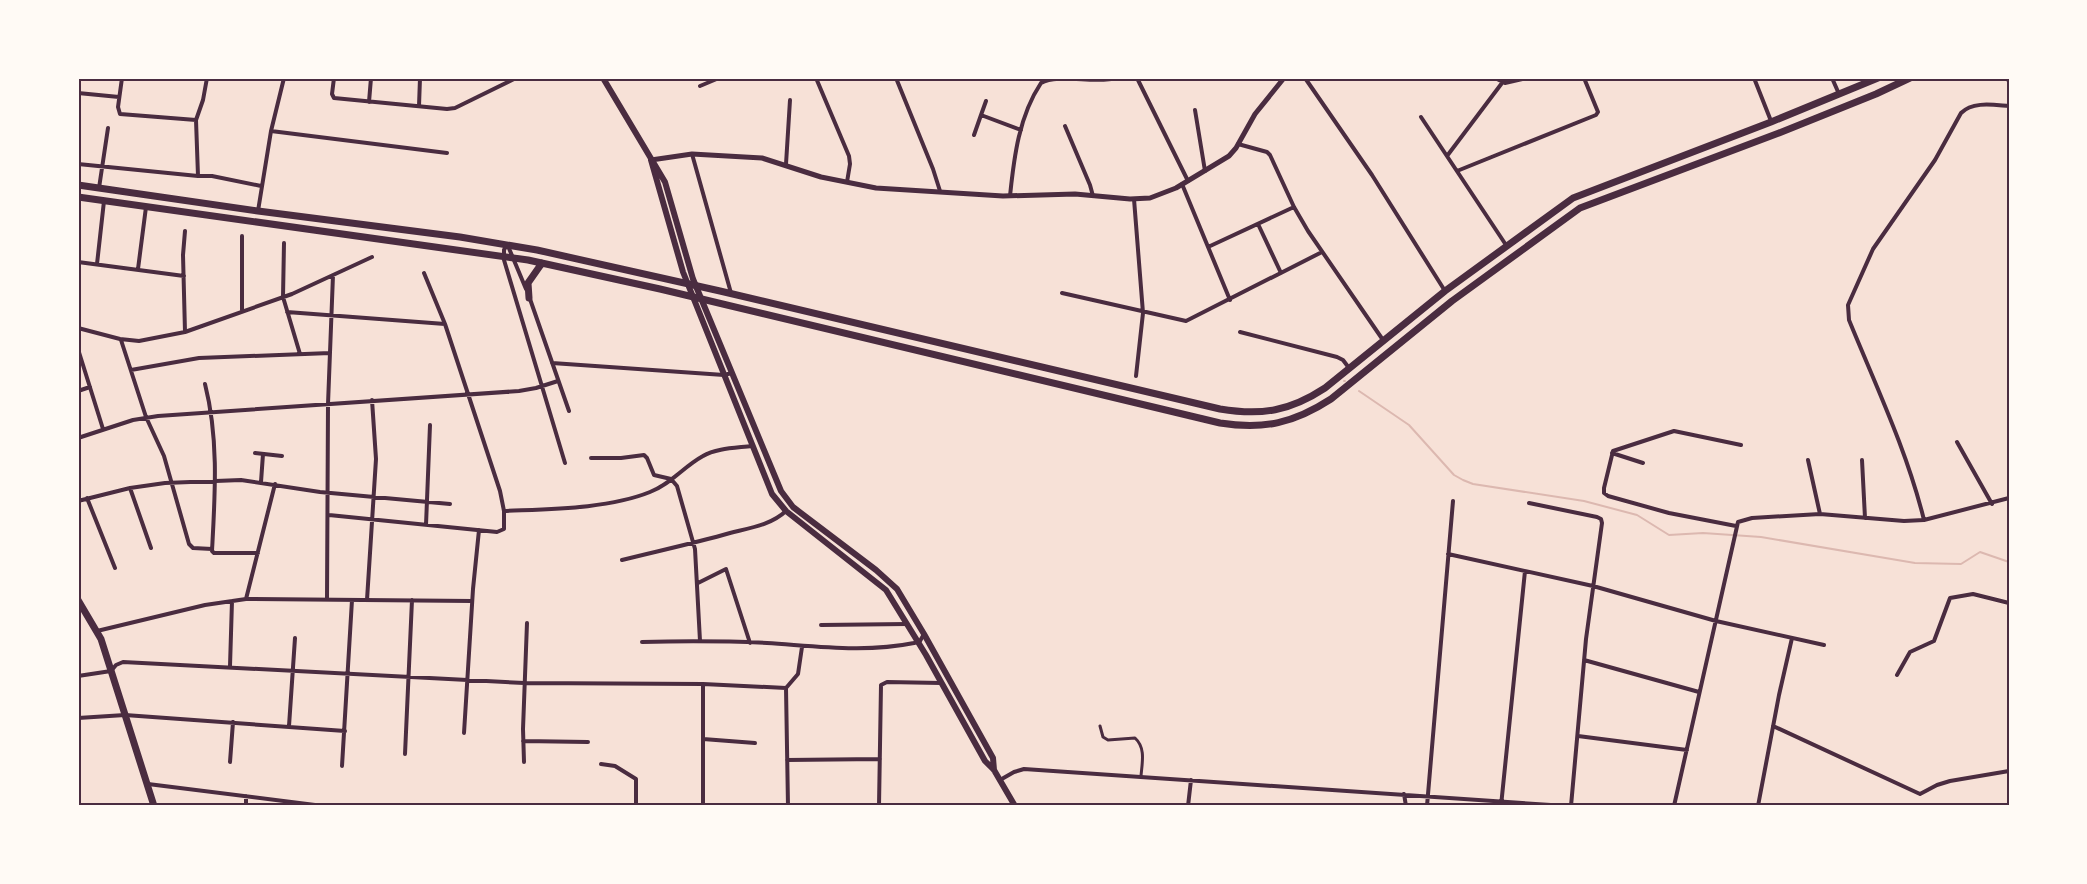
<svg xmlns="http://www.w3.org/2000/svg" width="2087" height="884" viewBox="0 0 2087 884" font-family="'Source Sans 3',sans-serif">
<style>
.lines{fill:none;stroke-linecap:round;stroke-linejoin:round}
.stream{stroke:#dcb8b0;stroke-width:2}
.pedestrian{stroke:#4a2c40;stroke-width:3}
.minor{stroke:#4a2c40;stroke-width:4}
.tertiary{stroke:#4a2c40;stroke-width:5}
.secondary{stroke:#4a2c40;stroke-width:6}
.primary{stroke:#4a2c40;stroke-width:7}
.neatline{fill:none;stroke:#4a2c40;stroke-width:2}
</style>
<rect width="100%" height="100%" fill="#f7e1d7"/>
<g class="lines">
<path class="stream" d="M 1344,381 L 1345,381
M 1359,391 L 1409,425 L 1454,475 L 1463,480 L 1473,484 L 1584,501 L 1637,515 L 1669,535 L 1703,533 L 1761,537 L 1915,563 L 1961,564 L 1980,552 L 2009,562"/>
<path class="pedestrian" d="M 1100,726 L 1103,737 L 1108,740 L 1135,738 C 1146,748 1142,763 1141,776"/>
<path class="minor" d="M 122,78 L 118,107 L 120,114 L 196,120
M 334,78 L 332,94 L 334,98 L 447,109 L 455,108 L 516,78
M 816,78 L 849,156 L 850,164 L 847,182
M 896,78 L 933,169 L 940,191
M 1137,78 L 1188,181
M 1305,78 L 1372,175 L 1445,291
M 1495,78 L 1505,83 L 1527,78
M 1754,78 L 1771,121
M 1832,78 L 1839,94
M 700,86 L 719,78
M 78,93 L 119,97
M 986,101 L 981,115 L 1021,130
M 369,102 L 371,78
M 419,106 L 420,78
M 1195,110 L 1205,171
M 1421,117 L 1506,245
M 1065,126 L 1090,185 L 1093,196
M 271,131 L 447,153
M 974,135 L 981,115
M 1238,144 L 1267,152 L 1270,155 L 1294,207 L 1308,231 L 1383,340
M 692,154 L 731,293
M 1447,156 L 1502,83
M 78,164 L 198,176 L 212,176 L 261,186
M 786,164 L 790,100
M 1457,171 L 1596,115 L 1598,112 L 1584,78
M 198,176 L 196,120 L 203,100 L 207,78
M 1182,184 L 1230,300
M 99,188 L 108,128
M 1010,196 C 1014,157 1019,116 1041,83 C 1058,73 1095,84 1117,78
M 1134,199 L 1143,313 L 1136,376
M 258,211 L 271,131 L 284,78
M 1258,224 L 1281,273
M 185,231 L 183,255 L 185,332
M 284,243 L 283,297 L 300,354
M 506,246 L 504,250 L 504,260 L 565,463
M 508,246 L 526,289
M 1208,247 L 1294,207
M 78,262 L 184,276
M 97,264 L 104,201
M 138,269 L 146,207
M 1062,293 L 1186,321 L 1322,252
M 530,299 L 569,411
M 242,310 L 242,236
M 287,312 L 445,324
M 78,328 L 120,339 L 139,341 L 185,332 L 292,294 L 372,257
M 1240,332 L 1337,357 L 1343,360 L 1349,368
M 121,340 L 146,417 L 164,456 L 189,544 L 193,548 L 212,549
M 78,349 L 103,429
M 552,363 L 724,375 L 732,373
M 131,370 L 199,358 L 330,353
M 205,384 C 219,439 215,495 212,551 L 214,553 L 258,553
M 78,391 L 90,387
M 78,438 L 133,420 L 158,416 L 519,391 L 536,388 L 558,381
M 1957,442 L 1992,504
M 255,453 L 282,456
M 1612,453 L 1643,463
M 591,458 L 621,458 L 644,455 L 647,458 L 654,475 L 671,479 L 677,486 L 695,549 L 700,641
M 1808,460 L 1820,514
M 1862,460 L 1865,518
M 261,482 L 263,454
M 130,488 L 151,548
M 87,498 L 115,568
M 78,501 L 130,488 L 165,483 L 241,480 L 320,492 L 450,504
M 1529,503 L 1597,517 L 1601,519 L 1602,523 L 1586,639 L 1571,806
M 504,511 C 549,509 608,509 650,492 C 671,484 683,467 703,456 C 716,448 736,448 752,446
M 329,515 L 497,532 L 504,529 L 504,511 L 500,491 L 445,324 L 424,273
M 1924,520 C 1907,451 1876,386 1849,320 L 1848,305 L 1873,249 L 1935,160 L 1961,113 C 1973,101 1994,105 2009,106
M 426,525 L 430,425
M 1736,526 L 1669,513 L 1608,496 L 1604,493 L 1604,488 L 1613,451 L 1674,431 L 1741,445
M 1448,554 L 1593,586 L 1716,621 L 1824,645
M 622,560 C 658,551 695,543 730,533 C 750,528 771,525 786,511
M 698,583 L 726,569 L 750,643
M 246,599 L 275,484
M 327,599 L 328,404 L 333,275
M 367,600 L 376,459 L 372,400
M 821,625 L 907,624
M 97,631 L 205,605 L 246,599 L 472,601
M 642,642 C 684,641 725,641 767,643 C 815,646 865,653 914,643 L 920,641 L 924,634
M 1584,660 L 1699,692
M 230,666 L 232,601
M 1897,675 L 1910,652 L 1934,641 L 1950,598 L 1973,594 L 2009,603
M 78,676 L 111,671 L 116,665 L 123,662 L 524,683 L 703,684 L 786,688
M 703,684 L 703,804
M 78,718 L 125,715 L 345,731
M 289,726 L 295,638
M 1773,726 L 1920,794 L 1937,785 L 1950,781 L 2009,771
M 464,733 L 473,589 L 479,530
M 1578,736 L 1687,750
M 703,739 L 755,743
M 523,741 L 588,742
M 405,754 L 412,600
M 787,760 L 880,759
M 230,762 L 233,722
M 524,762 L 523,729 L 527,623
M 601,764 L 615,766 L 636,779 L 636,806
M 342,766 L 352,600
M 1000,780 L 1014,772 L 1024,769 L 1566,806
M 148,784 L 323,806
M 1404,794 L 1406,806
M 246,806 L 246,796
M 788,806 L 786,688 L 798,674 L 802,647
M 879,806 L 881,685 L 887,682 L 941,683
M 1188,806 L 1191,780
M 1427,806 L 1453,501
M 1501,806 L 1525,571
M 1674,806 L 1738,522 L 1752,518 L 1820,514 L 1904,521 L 1924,520 L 2009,498
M 1758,806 L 1779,695 L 1792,638"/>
<path class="tertiary" d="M 2006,78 L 2009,80
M 651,160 L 692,154 L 762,158 L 821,177 L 876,188 L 1003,196 L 1075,194 L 1130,199 L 1150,198 L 1176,188 L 1229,156 L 1236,148 L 1255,114 L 1284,78"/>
<path class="secondary" d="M 603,78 L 665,182 L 693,279 L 781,491 L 793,507 L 876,570 L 897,589 L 924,634 L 993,758 L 994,770
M 651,160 L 683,272 L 772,494 L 786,511 L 886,590 L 926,655 L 985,761 L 994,770 L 1015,806"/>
<path class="primary" d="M 78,185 L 258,211 L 460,237 L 537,250 L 720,291 L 1220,409 C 1262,416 1290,411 1325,388 L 1445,291 L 1573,198 L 1771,122 L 1878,78
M 78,197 L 528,260 L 660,289 L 1220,423 C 1264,430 1294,423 1331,399 L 1452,301 L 1580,208 L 1779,133 L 1876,94 L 1910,78
M 529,298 L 528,283 L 542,263
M 78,600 L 101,639 L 154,806"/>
</g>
<rect width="2087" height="884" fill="none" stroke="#fffaf5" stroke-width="159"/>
<rect x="80" y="80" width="1928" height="724" class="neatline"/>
</svg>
